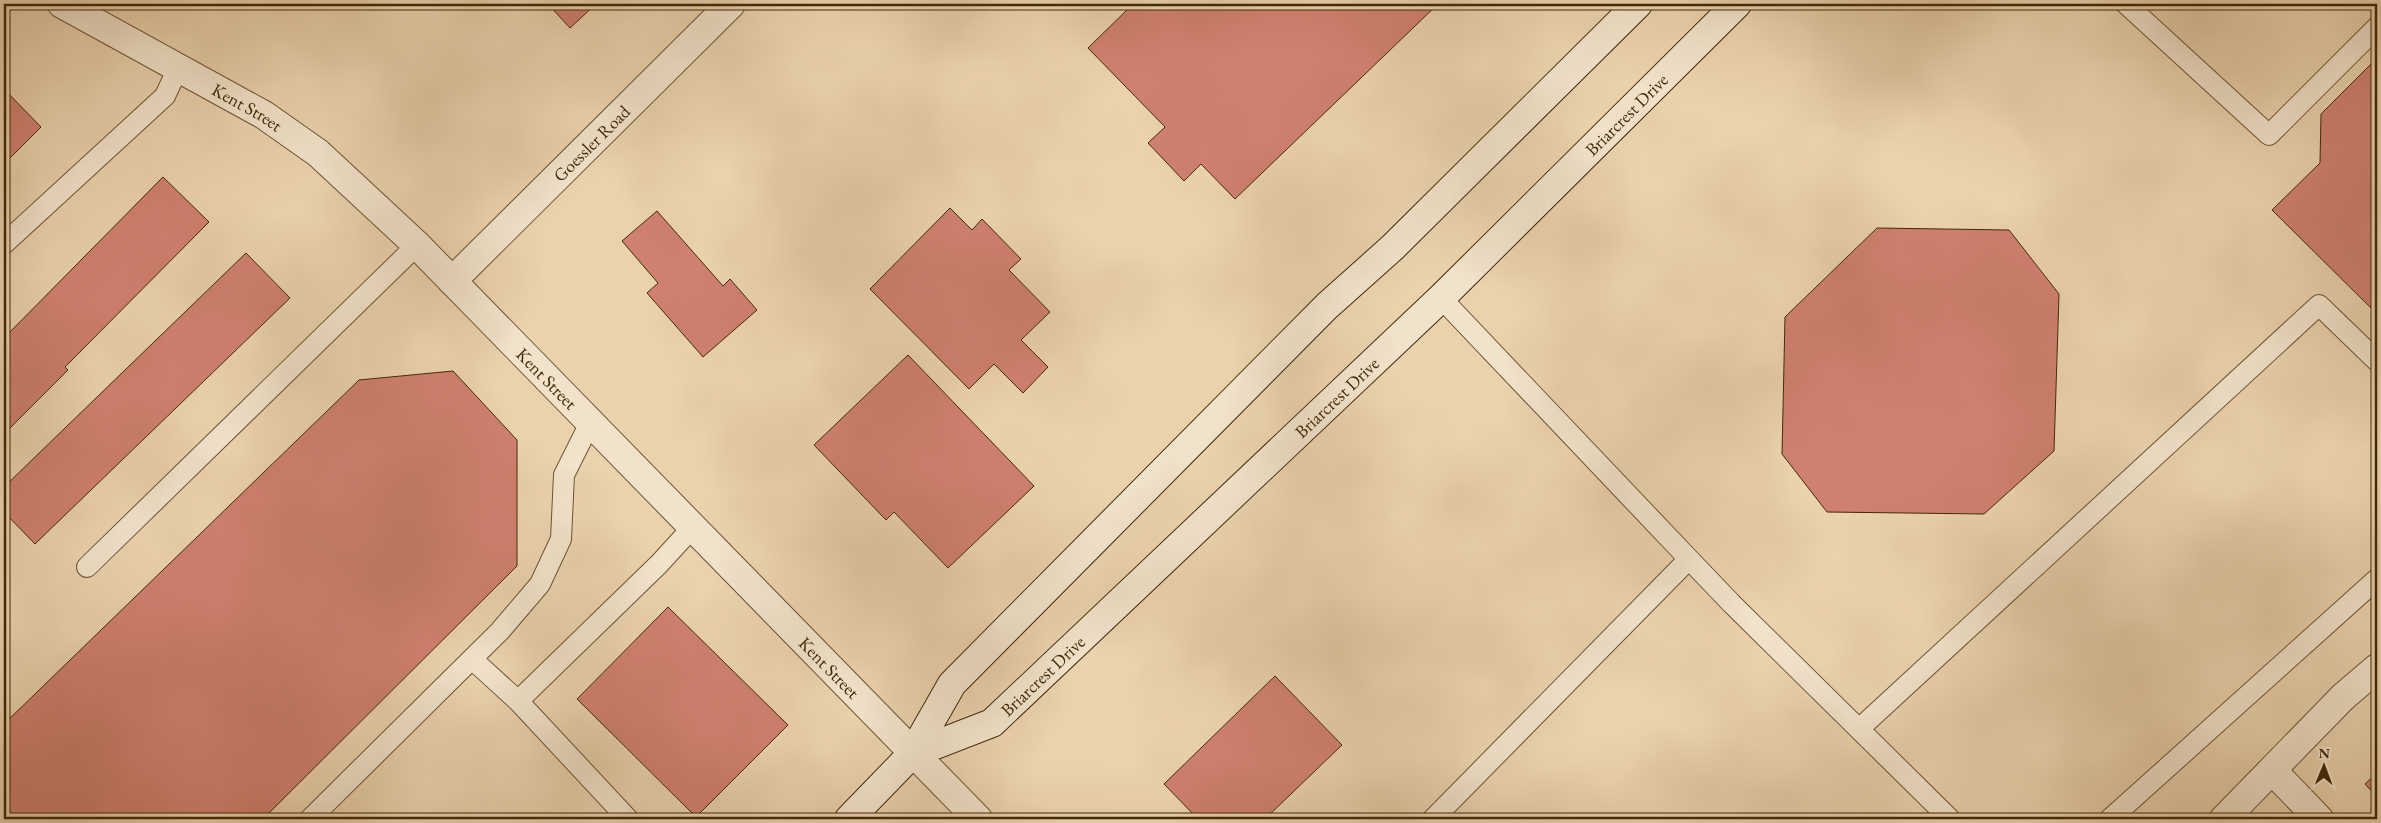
<svg xmlns="http://www.w3.org/2000/svg" width="2381" height="823" viewBox="0 0 2381 823" font-family="'EB Garamond',serif">
<style>
.building{fill:#cf806f;stroke:#412a08}
.lines{fill:none;stroke-linecap:round;stroke-linejoin:round}
.lane-casing{stroke:#6b5431;stroke-width:22}
.street-casing{stroke:#6b5431;stroke-width:30}
.secondary-casing{stroke:#412a08;stroke-width:30}
.lane{stroke:#f1e2ca;stroke-width:20}
.street{stroke:#f1e2ca;stroke-width:28}
.secondary{stroke:#f1e2ca;stroke-width:28}
.labels{text-anchor:middle;dominant-baseline:central;stroke-width:4.5;stroke-linejoin:round;paint-order:stroke}
.street-label{font-size:18px;fill:#412a08;stroke:#f1e2ca}
</style>
<rect width="100%" height="100%" fill="#ead2ad"/>
<filter id="stains"><feTurbulence type="fractalNoise" baseFrequency=".004" numOctaves="4"/><feColorMatrix values="0 0 0 0 .2 0 0 0 0 .09 0 0 0 0 .02 0 0 0 .5 -.17"/></filter>
<radialGradient id="worn" r=".72"><stop offset=".6" stop-color="#630" stop-opacity="0"/><stop offset="1" stop-color="#630" stop-opacity=".3"/></radialGradient>
<path class="building" d="M 548,4 L 596,4 L 570,28 Z
M 1133,4 L 1438,4 L 1235,199 L 1201,164 L 1184,181 L 1148,143 L 1165,127 L 1088,48 Z
M 2377,58 L 2377,314 L 2272,210 L 2320,163 L 2321,114 Z
M 4,89 L 41,127 L 4,164 Z
M 163,177 L 209,222 L 65,367 L 68,370 L 4,434 L 4,338 Z
M 950,208 L 972,230 L 982,219 L 1021,259 L 1009,270 L 1050,312 L 1021,340 L 1048,367 L 1023,393 L 994,364 L 969,389 L 870,289 Z
M 657,211 L 723,286 L 730,279 L 757,310 L 703,357 L 647,293 L 658,283 L 622,241 Z
M 1877,228 L 2009,230 L 2059,294 L 2054,451 L 1984,514 L 1827,512 L 1782,454 L 1785,317 Z
M 246,253 L 290,298 L 35,544 L 4,512 L 4,487 Z
M 908,355 L 1034,486 L 948,568 L 894,512 L 886,520 L 814,445 Z
M 453,371 L 517,440 L 517,566 L 263,819 L 4,819 L 4,724 L 359,380 Z
M 668,607 L 788,725 L 696,817 L 577,699 Z
M 1275,676 L 1342,745 L 1265,819 L 1198,819 L 1164,784 Z
M 2377,773 L 2377,797 L 2365,784 Z"/>
<g class="lines">
<g class="lane-casing">
<path id="lane" d="M 2126,4 L 2269,135 L 2377,27
M 4,244 L 165,96 L 178,68
M 1689,559 L 1732,604 L 1950,819
M 87,567 L 417,245
M 472,659 L 518,701
M 1859,729 L 2319,305 L 2377,361
M 310,819 L 500,631 L 540,584 L 561,539 L 564,475 L 590,423
M 628,819 L 518,701 L 659,564 L 692,528
M 1433,819 L 1689,559 L 1441,298
M 2110,819 L 2377,579"/>
</g>
<g class="street-casing">
<g id="street">
<path id="s1" d="M 62,4 L 264,115 L 318,153 L 417,245 L 978,819"/>
<path id="s2" d="M 452,281 L 731,4"/>
<path d="M 2273,771 L 2319,819"/>
<path d="M 2224,819 L 2343,697 L 2377,668"/>
</g>
</g>
<g class="secondary-casing">
<g id="secondary">
<path id="s3" d="M 912,754 L 992,723 L 1441,298 L 1737,4"/>
<path d="M 849,819 L 912,754 L 952,684 L 1327,306 L 1393,247 L 1638,4"/>
</g>
</g>
<use href="#lane" class="lane"/>
<use href="#street" class="street"/>
<use href="#secondary" class="secondary"/>
</g>
<g class="labels">
<g class="street-label">
<text stroke="none"><textPath href="#s1" startOffset="212">Kent Street</textPath></text>
<text stroke="none"><textPath href="#s3" startOffset="965">Briarcrest Drive</textPath></text>
<text stroke="none"><textPath href="#s2" startOffset="196">Goessler Road</textPath></text>
<text stroke="none"><textPath href="#s1" startOffset="618">Kent Street</textPath></text>
<text stroke="none"><textPath href="#s3" startOffset="560">Briarcrest Drive</textPath></text>
<text stroke="none"><textPath href="#s1" startOffset="1022">Kent Street</textPath></text>
<text stroke="none"><textPath href="#s3" startOffset="155">Briarcrest Drive</textPath></text>
</g>
</g>
<rect width="2381" height="823" fill="none" stroke="#ead2ad" stroke-width="20"/>
<rect x="5" y="5" width="2371" height="813" fill="none" stroke="#412a08" stroke-width="2.5"/>
<rect x="10" y="10" width="2361" height="803" fill="none" stroke="#412a08"/>
<g transform="translate(2324 766) rotate(1)" stroke="#f1e2ca" stroke-width="4" paint-order="stroke">
<path d="M0-4L9 19L0 12L-9 19Z" fill="#412a08"/>
<text y="-8" font-size="14" font-weight="bold" text-anchor="middle" fill="#412a08">N</text>
</g>
<rect width="100%" height="100%" filter="url(#stains)"/>
<rect width="100%" height="100%" fill="url(#worn)"/>
</svg>
